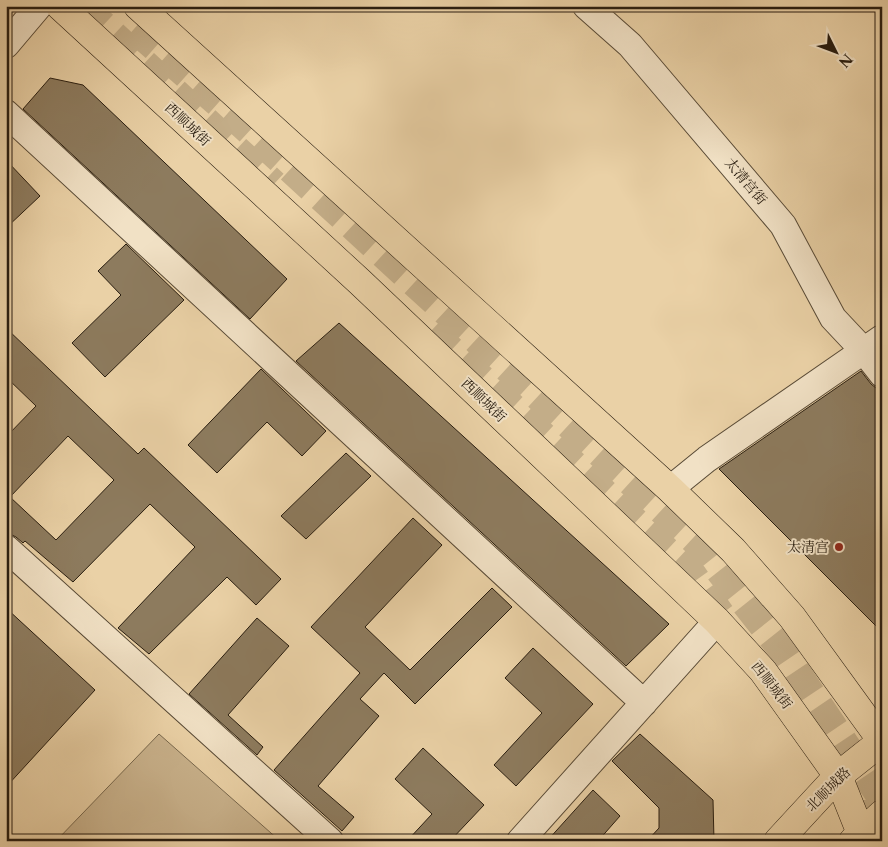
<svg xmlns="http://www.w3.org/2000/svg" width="888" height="847" viewBox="0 0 888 847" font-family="'Libre Caslon Text','Noto Serif SC',serif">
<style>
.green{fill:#c9b28c;stroke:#78684e}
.building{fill:#8d7b5e;stroke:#281d10;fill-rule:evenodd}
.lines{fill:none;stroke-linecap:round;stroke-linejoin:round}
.highway-tunnel{stroke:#c3ad88;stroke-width:28;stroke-dasharray:28 14;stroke-linecap:butt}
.minor-casing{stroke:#584a36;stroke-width:28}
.major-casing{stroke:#281d10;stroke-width:29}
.minor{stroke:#f1e1c5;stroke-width:26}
.major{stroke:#ead1a6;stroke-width:28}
.poi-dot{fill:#8f2418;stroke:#f1e1c5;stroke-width:2}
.labels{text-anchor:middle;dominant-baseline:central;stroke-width:4;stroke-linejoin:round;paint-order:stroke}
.street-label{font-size:14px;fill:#281d10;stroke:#f1e1c5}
.poi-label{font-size:14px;fill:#281d10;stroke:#f1e1c5;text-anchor:end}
</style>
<rect width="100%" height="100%" fill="#ead1a6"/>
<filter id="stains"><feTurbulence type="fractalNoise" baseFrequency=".004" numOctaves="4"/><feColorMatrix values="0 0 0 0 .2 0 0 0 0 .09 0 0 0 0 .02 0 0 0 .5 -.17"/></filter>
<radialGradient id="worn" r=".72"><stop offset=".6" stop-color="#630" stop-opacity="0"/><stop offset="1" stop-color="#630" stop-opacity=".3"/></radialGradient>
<path class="green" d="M 159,734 L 280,841 L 56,841 Z"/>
<path class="building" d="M 50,78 L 83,85 L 287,279 L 250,319 L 23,109 Z
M 6,160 L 40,196 L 6,228 Z
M 126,244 L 184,300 L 105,377 L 72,343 L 121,295 L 98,271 Z
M 339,323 L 669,624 L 626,666 L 296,361 Z
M 6,328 L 138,454 L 144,448 L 281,579 L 256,605 L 227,577 L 149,654 L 118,628 L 195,547 L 150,504 L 73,582 L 25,541 L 23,543 L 16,537 L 6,532 L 6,437 L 36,406 L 6,377 ZM 68,436 L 114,480 L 56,540 L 10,497 Z
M 261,369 L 326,431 L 302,456 L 267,422 L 217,473 L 188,445 Z
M 861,371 L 871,384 L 876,388 L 882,389 L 882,632 L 719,469 Z
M 346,453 L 371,476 L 306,539 L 281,516 Z
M 413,518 L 442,545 L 365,627 L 410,670 L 492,588 L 512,607 L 415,704 L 384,673 L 360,699 L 379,716 L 318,786 L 354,817 L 342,831 L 274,770 L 360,673 L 311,627 Z
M 6,608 L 95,690 L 6,787 Z
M 257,618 L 289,646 L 228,715 L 263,747 L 257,755 L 189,694 Z
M 533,648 L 593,704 L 516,786 L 494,765 L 542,713 L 505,678 Z
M 640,734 L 713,800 L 714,841 L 647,841 L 659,828 L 659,808 L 612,761 Z
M 423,748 L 484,805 L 450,841 L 407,841 L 432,814 L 395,779 Z
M 593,790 L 620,816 L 598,841 L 547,841 Z"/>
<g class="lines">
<path class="highway-tunnel" d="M 83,6 L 274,184
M 134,29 L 238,121 L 697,543 L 782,650 L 882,799
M 431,331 L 693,575 L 723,617
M 857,805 L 882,840"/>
<g class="minor-casing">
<path id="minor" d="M 586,6 L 630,45 L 783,225 L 833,318 L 864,351 L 882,374
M 6,45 L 39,6
M 6,113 L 644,703
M 670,489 L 707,459 L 882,338
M 6,548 L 330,841
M 520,841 L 717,621"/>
</g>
<g class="major-casing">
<path id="major" d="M 60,6 L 360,282 L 717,621 L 763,671 L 838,776 L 864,841
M 138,6 L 670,489 L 733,550 L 792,617 L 882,741
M 778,841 L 838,776 L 882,741
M 853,841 L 882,814"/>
</g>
<use href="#minor" class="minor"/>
<use href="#major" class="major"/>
</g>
<circle class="poi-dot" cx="839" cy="547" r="5"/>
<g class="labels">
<g class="street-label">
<text transform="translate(188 124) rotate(43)">西顺城街</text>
<text transform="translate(746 181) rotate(50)">太清宫街</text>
<text transform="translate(484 400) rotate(44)">西顺城街</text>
<text transform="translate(772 685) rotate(52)">西顺城街</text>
<text transform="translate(828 789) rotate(-45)">北顺城路</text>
</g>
<g class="poi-label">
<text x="829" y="547">太清宫</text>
</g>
</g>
<rect width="888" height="847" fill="none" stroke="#ead1a6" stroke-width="25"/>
<rect x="8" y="8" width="873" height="832" fill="none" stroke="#281d10" stroke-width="2.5"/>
<rect x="12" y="12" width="863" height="822" fill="none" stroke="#281d10"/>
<g transform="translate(836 52) rotate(132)" stroke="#f1e1c5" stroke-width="4" paint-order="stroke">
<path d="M0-4L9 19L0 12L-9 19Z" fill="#281d10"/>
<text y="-8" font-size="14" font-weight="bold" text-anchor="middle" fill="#281d10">N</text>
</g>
<rect width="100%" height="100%" filter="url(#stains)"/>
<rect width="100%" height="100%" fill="url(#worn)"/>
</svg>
